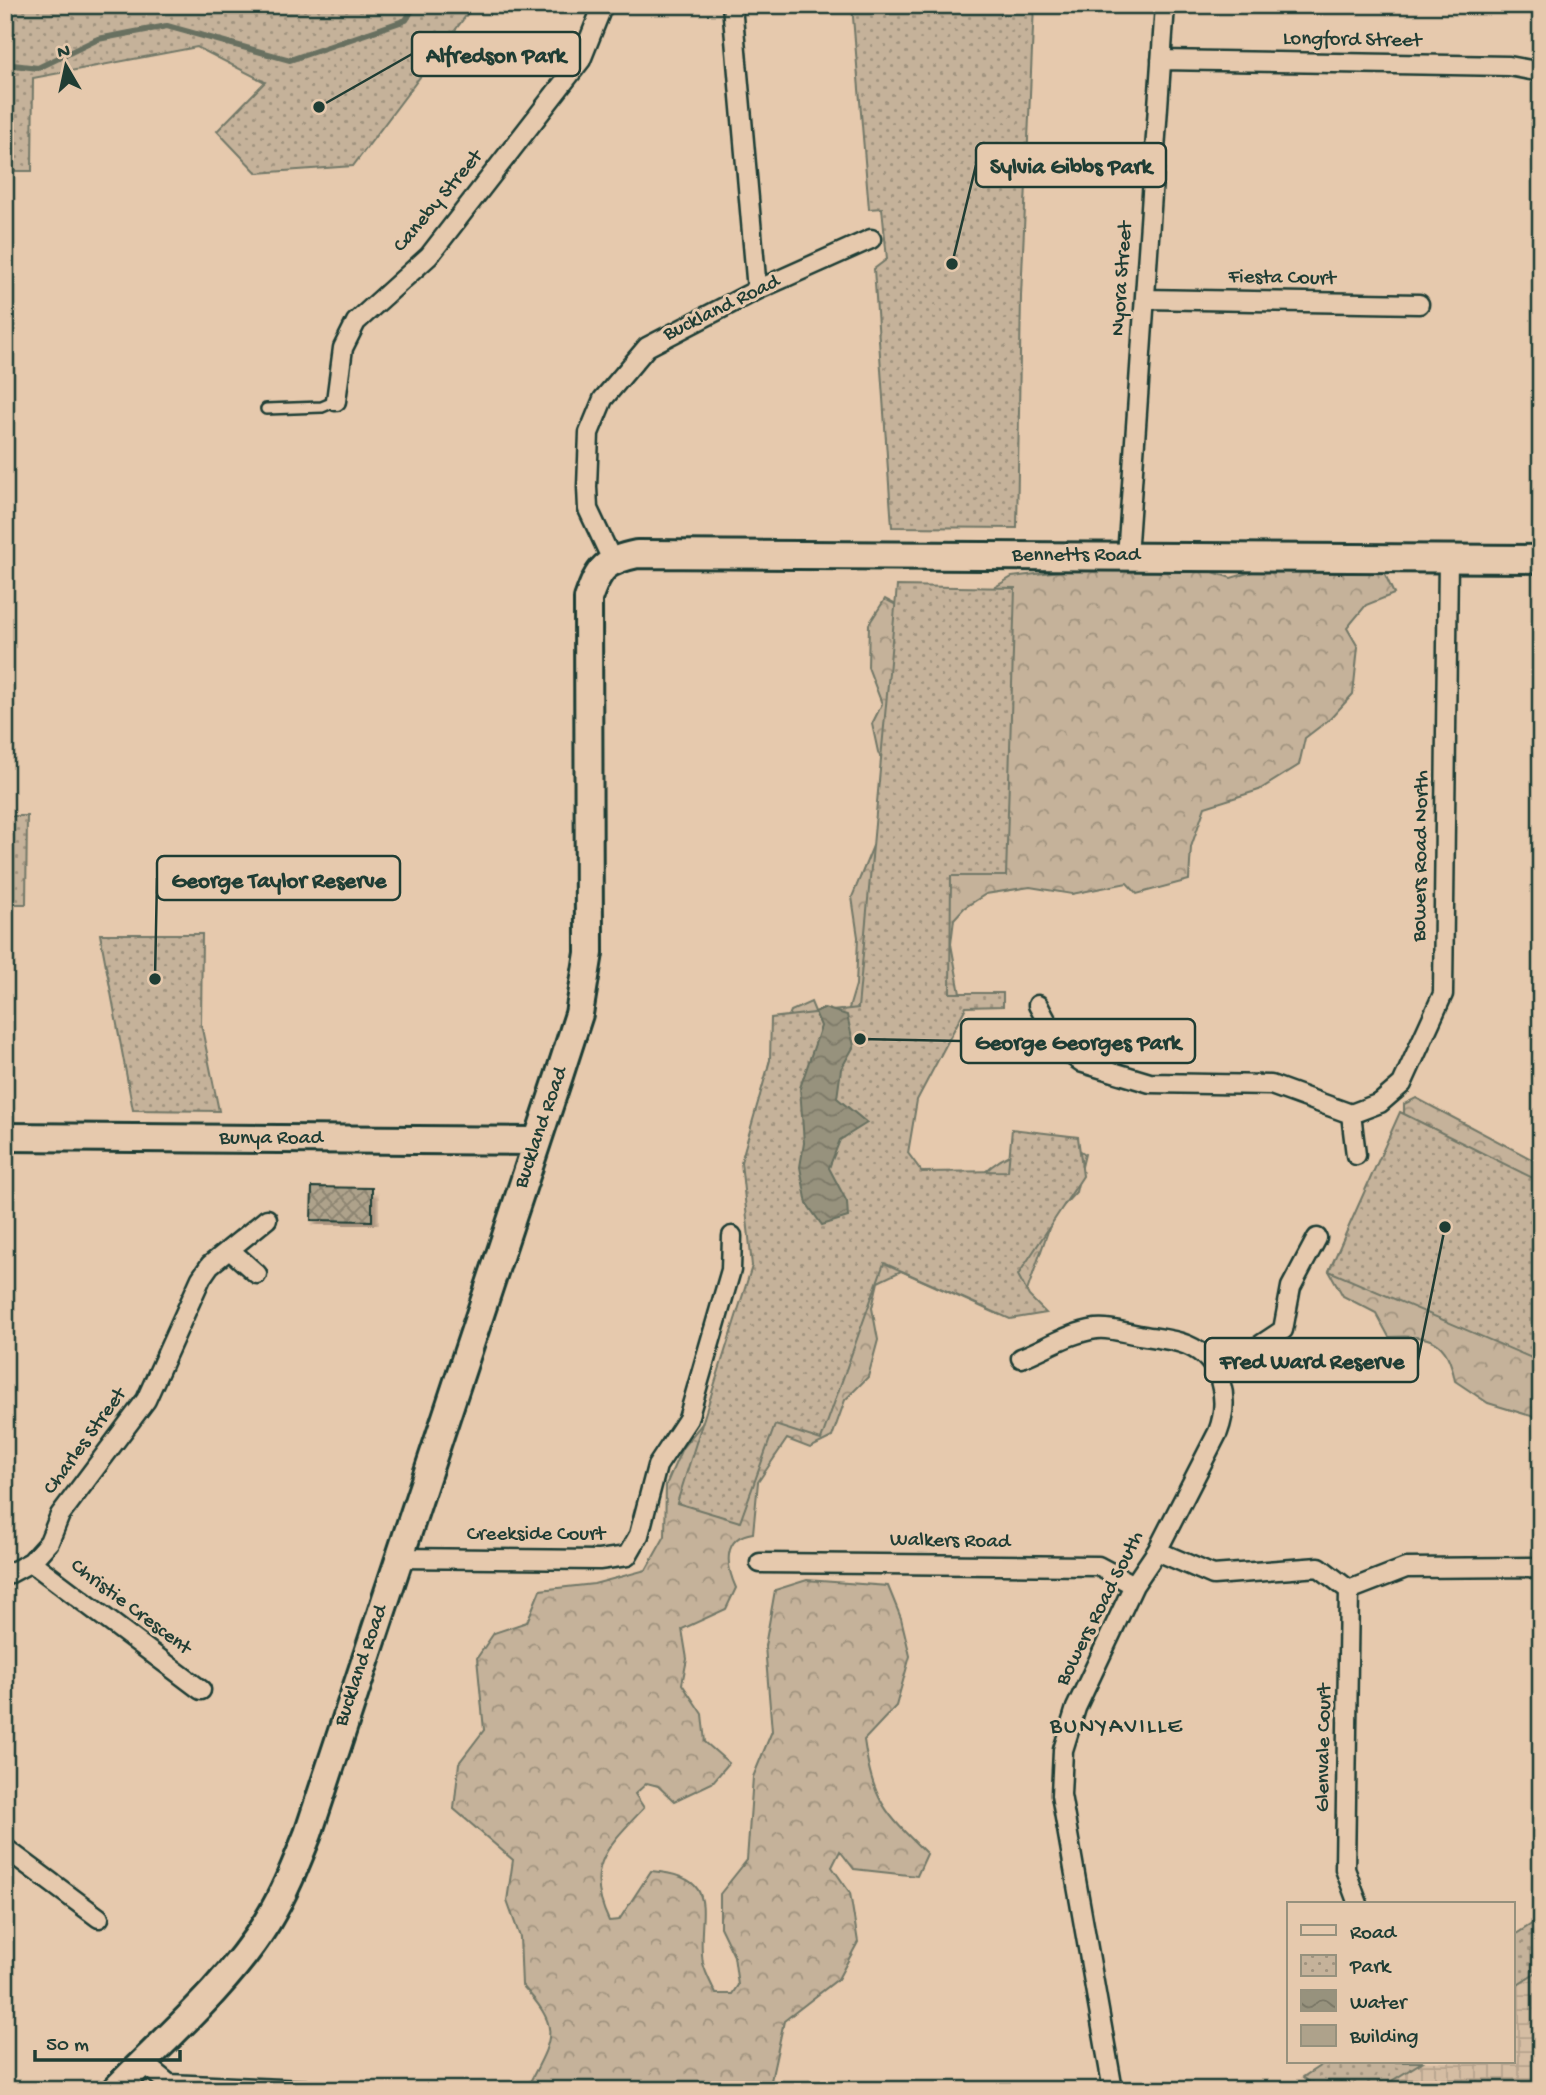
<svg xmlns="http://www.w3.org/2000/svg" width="1546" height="2095" viewBox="0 0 1546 2095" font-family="'Gochi Hand',sans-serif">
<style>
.industrial{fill:url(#industrial-grid)}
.forest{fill:url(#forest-crowns);stroke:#727867;stroke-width:2}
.park{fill:url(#park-dots);stroke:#727867;stroke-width:2}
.water{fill:url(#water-waves);stroke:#677060;stroke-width:2}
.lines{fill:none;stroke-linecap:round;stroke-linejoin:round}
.stream{stroke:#677060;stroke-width:6}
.building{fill:url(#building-cross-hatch);stroke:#1f3d34;stroke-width:2;filter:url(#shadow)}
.lane-casing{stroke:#1f3d34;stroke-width:14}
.street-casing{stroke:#1f3d34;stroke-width:23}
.secondary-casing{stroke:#1f3d34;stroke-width:32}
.lane{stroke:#e6c9ad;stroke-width:9}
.street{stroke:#e6c9ad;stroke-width:18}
.secondary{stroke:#e6c9ad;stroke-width:26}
.labels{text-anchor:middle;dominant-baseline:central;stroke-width:6;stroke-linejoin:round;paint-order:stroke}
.street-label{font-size:21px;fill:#1f3d34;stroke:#e6c9ad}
.neighbourhood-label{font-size:23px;letter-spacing:2px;fill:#1f3d34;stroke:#e6c9ad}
.leader{fill:none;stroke:#1f3d34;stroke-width:2.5}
.callout-dot{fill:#1f3d34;stroke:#e6c9ad;stroke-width:2.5}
.callout{fill:#e6c9ad;stroke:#1f3d34;stroke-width:2.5}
.callout-label{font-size:23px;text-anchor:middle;font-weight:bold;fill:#1f3d34}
</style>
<defs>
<pattern id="industrial-grid" width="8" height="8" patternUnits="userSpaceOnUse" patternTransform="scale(1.75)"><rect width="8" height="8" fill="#d5bda3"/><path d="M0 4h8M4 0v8" fill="none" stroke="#b6a38d"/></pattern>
<pattern id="forest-crowns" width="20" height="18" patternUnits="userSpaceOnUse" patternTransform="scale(1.75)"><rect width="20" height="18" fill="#c5b29a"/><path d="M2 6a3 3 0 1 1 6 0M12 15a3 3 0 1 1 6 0" fill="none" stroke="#9f927e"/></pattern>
<pattern id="park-dots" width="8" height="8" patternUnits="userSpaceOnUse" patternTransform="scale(1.75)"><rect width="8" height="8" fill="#c5b29a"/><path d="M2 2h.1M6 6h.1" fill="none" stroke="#9f927e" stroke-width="1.8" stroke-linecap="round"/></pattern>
<pattern id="water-waves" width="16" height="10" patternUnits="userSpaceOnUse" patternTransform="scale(1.75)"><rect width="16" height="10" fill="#97927d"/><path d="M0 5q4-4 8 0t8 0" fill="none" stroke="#7b7867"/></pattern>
<pattern id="building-cross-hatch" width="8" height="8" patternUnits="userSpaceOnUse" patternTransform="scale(1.75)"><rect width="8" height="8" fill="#aea28b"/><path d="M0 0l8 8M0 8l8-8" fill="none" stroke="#8d8572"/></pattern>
<filter id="shadow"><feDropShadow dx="4.5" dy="8" stdDeviation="2" flood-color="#0004"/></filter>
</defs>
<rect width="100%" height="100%" fill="#e6c9ad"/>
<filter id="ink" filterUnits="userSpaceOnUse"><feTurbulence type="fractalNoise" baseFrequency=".0143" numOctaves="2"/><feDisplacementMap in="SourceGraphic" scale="14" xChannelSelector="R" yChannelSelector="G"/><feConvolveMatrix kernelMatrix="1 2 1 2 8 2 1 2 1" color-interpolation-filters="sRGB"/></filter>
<g filter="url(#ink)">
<path class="industrial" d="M 1541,1969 L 1541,2090 L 1377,2090 L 1422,2062 L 1513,2062 L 1513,2004 L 1517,2001 L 1513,1987 Z"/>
<path class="forest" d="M 1076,569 L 1207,570 L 1231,578 L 1255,571 L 1384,572 L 1394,594 L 1366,605 L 1347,628 L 1358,647 L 1353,694 L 1331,718 L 1305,738 L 1299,765 L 1259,790 L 1205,807 L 1191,847 L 1189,880 L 1137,894 L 1127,883 L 1072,894 L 1030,887 L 986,894 L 964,908 L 954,919 L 951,944 L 963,1010 L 931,1052 L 895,1166 L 973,1185 C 997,1154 1026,1147 1063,1139 L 1085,1154 L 1076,1192 L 1053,1217 L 1026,1294 L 1000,1315 L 901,1271 L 878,1282 L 872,1308 L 878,1340 L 868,1377 L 845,1400 L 832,1437 L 810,1448 L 787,1439 L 758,1482 L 753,1533 C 722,1537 726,1566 736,1588 L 726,1609 L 682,1629 L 687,1659 L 682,1684 L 702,1714 L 705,1742 L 729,1763 L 712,1783 L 674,1801 L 658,1786 L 647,1783 L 635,1794 L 644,1808 C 608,1846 583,1867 609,1921 L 619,1920 L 651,1871 C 726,1877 695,1916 703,1963 C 705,1973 712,1985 716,1994 L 732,1994 L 738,1985 L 734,1956 L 720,1927 L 720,1894 L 747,1860 L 753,1777 L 772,1731 L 765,1646 L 775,1590 L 807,1580 L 888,1586 L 901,1618 L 910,1656 L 896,1706 L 864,1740 C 873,1801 884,1812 927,1854 L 917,1876 L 854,1869 L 840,1851 L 832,1867 L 850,1893 L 858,1942 L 838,1979 L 784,2021 L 769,2090 L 530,2090 L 528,2086 C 553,2037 562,2029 522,1985 L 520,1937 L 507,1901 L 513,1860 L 454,1809 L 459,1763 L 484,1730 L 477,1658 L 494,1633 L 527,1622 L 540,1590 L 594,1584 L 646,1570 L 665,1536 L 666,1485 L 682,1448 L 706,1419 L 751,1315 L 757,1250 L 752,1160 L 769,1063 L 791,1011 L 811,1002 L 821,1026 L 847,1015 L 856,985 L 858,937 L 852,897 L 896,790 L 878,752 L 872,724 L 882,704 L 868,667 L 869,624 L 885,599 L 913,614 L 971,601 L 1012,577 Z
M 1416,1098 L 1541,1164 L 1541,1419 L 1488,1403 L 1455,1381 C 1447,1338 1431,1335 1389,1337 L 1376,1313 L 1343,1296 L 1329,1271 L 1404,1127 L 1404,1104 Z"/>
<path class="park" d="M 5,5 L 474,5 L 353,166 L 257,173 L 217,131 L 265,82 L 197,47 L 33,78 L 32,171 L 5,171 Z
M 852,5 L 1034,5 L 1021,296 L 1017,528 L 892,527 L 874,269 L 887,259 L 882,208 L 869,209 Z
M 897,586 L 1015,588 L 1006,876 L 951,876 L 950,993 L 1003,993 L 1003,1006 L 966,1007 L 917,1100 L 908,1153 L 922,1172 L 1008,1171 L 1012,1129 L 1078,1137 L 1083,1176 L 1018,1275 L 1029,1296 L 1046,1313 L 1010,1319 L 884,1263 L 821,1440 L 775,1425 L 740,1522 L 677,1503 L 752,1266 L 741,1162 L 770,1060 L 771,1018 L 858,1008 Z
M 5,816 L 27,816 L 26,904 L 5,904 Z
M 100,934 L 202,934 L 201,1024 L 219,1111 L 133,1110 Z
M 1400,1112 L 1541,1182 L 1541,1362 L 1329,1271 Z
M 1541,1918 L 1541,1969 L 1513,1987 L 1513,1936 Z
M 1326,2062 L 1422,2062 L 1377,2090 L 1319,2090 L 1303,2077 Z"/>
<path class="water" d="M 824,1008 L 847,1015 L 854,1046 L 841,1069 L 837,1098 L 867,1123 L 840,1140 L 829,1168 L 847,1202 L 848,1217 L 822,1225 L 807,1204 L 800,1167 L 804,1143 L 800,1088 L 821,1026 L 815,1012 Z"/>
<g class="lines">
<path class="stream" d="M 5,64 L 38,68 L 98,39 L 167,26 L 290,60 L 406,20 L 415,5"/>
</g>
<path class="building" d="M 312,1187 L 372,1188 L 372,1221 L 311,1220 Z"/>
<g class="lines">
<g class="lane-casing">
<path id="lane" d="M 266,409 L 322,407 L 336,401"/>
</g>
<g class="street-casing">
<path id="street" d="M 732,5 L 757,290
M 1161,60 L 1509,66 L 1541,72
M 1145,299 L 1419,304
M 336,401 L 343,348 L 356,322 L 429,256 L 581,60 L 603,5
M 1127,557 L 1165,5
M 612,560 L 588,509 L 587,487 L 589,433 L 603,399 L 647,347 L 757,290 L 871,239
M 1038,1005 L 1061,1048 L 1083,1063 L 1150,1083 L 1271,1085 L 1351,1114 L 1380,1103 L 1402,1084 L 1443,994 L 1448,558
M 1351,1114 L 1356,1155
M 231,1251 L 257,1274
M 1021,1358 C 1046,1348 1069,1333 1096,1329 C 1109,1327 1126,1333 1139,1335 C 1154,1338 1173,1339 1187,1345 C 1223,1360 1230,1400 1218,1432 L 1157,1551 L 1134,1585 L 1076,1708 L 1063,1750 L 1061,1795 L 1113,2090
M 1218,1373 L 1283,1330 L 1291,1287 L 1317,1238
M 1157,1551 L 1213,1575 L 1319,1567 L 1349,1590 L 1406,1568 L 1531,1567 L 1541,1572
M 398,1558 L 599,1560 L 627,1556 L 639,1535 L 657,1466 L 688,1419 L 731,1270 L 732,1236
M 31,1562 L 201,1690
M 760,1563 L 1098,1566 L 1134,1585
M 5,1576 L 31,1562 L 49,1542 L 60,1515 L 146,1400 L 201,1278 L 210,1265 L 267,1219
M 1349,1590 L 1345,1869 L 1358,1904
M 5,1848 L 99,1918
M 142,2062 L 169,2084 L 305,2090"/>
</g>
<g class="secondary-casing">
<path id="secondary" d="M 5,1137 L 537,1141
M 115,2090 C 167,2037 228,1985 267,1922 C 284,1894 296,1864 308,1834 L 559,1076 L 579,1014 L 589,953 L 588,599 C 599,567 605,561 637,554 L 1541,559"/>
</g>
<use href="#lane" class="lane"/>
<use href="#street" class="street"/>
<use href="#secondary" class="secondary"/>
</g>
</g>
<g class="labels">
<g class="street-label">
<text transform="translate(1352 41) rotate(1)">Longford Street</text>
<text transform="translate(439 202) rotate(-50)">Caneby Street</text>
<text transform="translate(1123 279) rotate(-86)">Nyora Street</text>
<text transform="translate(1282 279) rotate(1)">Fiesta Court</text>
<text transform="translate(722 309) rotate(-26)">Buckland Road</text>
<text x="1076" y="556">Bennetts Road</text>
<text transform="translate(1422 856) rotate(-89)">Bowers Road North</text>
<text transform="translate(542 1128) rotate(-71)">Buckland Road</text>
<text x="271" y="1139">Bunya Road</text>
<text transform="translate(86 1442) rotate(-54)">Charles Street</text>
<text x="536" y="1535">Creekside Court</text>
<text transform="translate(950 1542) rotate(1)">Walkers Road</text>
<text transform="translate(130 1608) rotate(37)">Christie Crescent</text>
<text transform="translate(1101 1609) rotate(-63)">Bowers Road South</text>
<text transform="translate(362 1666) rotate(-71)">Buckland Road</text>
<text transform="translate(1325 1748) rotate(-89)">Glenvale Court</text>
</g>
<g class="neighbourhood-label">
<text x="1117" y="1727">BUNYAVILLE</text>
</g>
</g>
<path class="leader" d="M319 107L412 54M952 264L976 165M155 979L157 878M860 1039L961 1041M1445 1227L1418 1360"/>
<g class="callout-dot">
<circle cx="319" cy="107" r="7"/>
<circle cx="952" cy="264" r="7"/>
<circle cx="155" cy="979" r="7"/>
<circle cx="860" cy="1039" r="7"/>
<circle cx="1445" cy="1227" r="7"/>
</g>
<g class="callout">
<rect x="412" y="32" width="168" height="44" rx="7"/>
<rect x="976" y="143" width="190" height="44" rx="7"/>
<rect x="157" y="856" width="243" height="44" rx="7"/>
<rect x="961" y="1019" width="234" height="44" rx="7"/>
<rect x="1205" y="1338" width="213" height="44" rx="7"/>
</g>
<g class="callout-label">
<text x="496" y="62">Alfredson Park</text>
<text x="1071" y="173">Sylvia Gibbs Park</text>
<text x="279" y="887">George Taylor Reserve</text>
<text x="1078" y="1049">George Georges Park</text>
<text x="1312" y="1368">Fred Ward Reserve</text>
</g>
<rect width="1546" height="2095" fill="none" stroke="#e6c9ad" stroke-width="28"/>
<rect x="14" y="14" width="1518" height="2067" fill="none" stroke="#1f3d34" stroke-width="2.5" filter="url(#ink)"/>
<rect x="1287" y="1902" width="228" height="161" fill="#e6c9ad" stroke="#96917d" stroke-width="2"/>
<rect x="1301" y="1925" width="35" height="10" fill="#e6c9ad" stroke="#96917d" stroke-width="2"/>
<text x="1350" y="1938" font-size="21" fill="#1f3d34">Road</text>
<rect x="1301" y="1955" width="35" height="21" fill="url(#park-dots)" stroke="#96917d" stroke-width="2"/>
<text x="1350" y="1972" font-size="21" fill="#1f3d34">Park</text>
<rect x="1301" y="1990" width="35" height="21" fill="url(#water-waves)" stroke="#96917d" stroke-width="2"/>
<text x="1350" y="2008" font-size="21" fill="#1f3d34">Water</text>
<rect x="1301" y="2025" width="35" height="21" fill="#aea28b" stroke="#96917d" stroke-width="2"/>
<text x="1350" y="2042" font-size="21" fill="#1f3d34">Building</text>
<g transform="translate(66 66) rotate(351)" stroke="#e6c9ad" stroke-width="5" paint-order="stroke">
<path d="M0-5L12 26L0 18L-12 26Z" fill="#1f3d34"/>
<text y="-10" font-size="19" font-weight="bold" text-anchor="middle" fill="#1f3d34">N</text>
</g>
<path d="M35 2050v10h145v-10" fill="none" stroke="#1f3d34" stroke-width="3.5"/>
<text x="46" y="2050" font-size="21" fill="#1f3d34" stroke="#e6c9ad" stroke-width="5" paint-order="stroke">50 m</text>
</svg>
